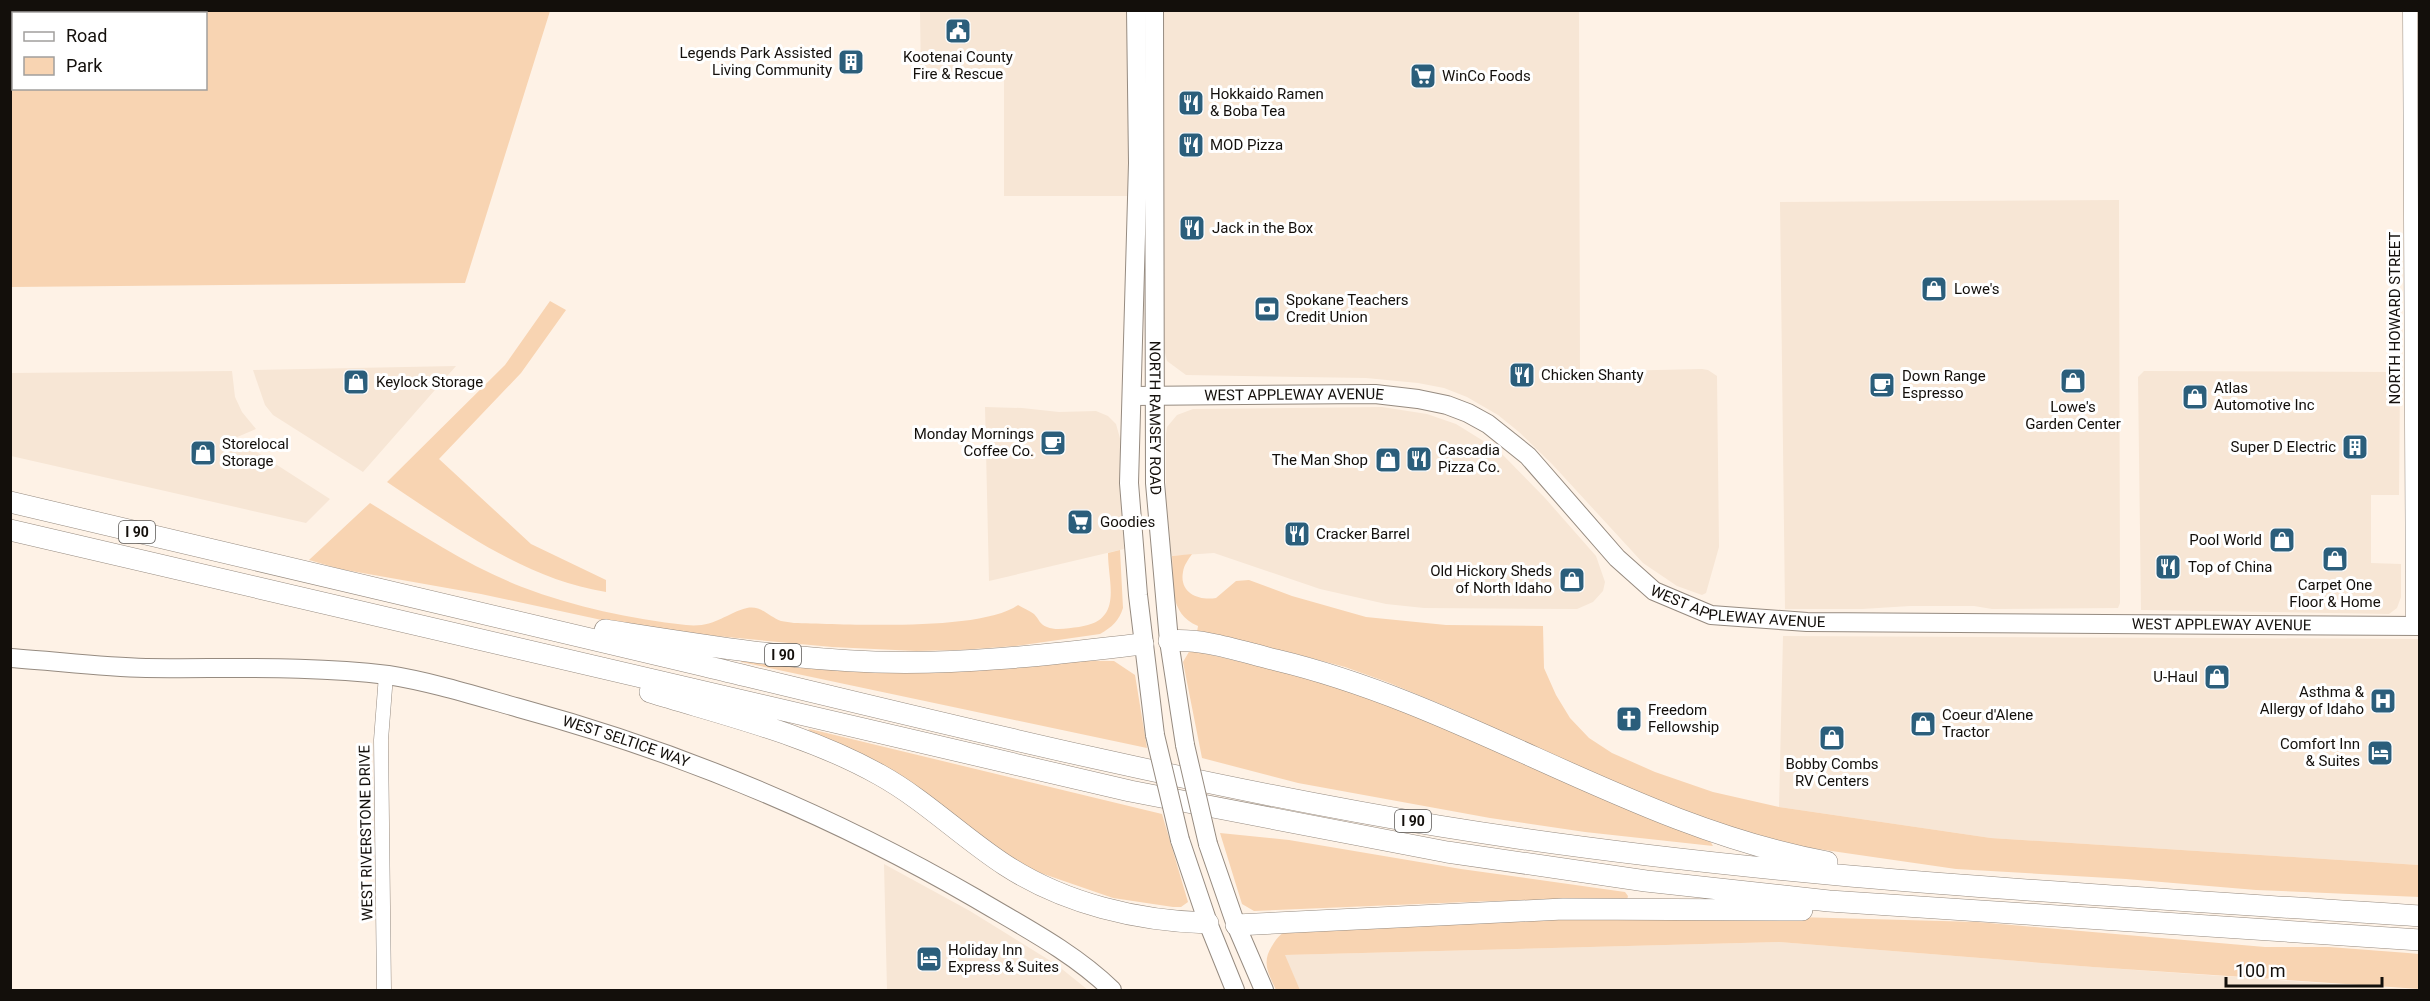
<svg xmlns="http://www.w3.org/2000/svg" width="2430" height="1001" viewBox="0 0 2430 1001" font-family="Roboto,sans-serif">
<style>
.built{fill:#f7e6d5}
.green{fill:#f8d4b2;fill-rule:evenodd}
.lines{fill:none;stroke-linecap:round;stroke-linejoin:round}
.minor-casing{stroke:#968b80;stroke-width:15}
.major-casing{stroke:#968b80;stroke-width:20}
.highway-casing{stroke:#968b80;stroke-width:22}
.minor{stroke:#fff;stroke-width:14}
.major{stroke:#fff;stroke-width:18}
.highway{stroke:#fff;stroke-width:21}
.major-bridge-casing{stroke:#968b80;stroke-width:20;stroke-linecap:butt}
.major-bridge{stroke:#fff;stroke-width:18}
.labels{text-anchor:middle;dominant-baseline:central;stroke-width:6;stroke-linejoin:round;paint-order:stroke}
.shield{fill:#fff;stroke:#5a5754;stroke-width:1.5}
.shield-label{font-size:14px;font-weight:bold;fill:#130f0b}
.poi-label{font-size:15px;fill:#130f0b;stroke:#fff;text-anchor:start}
.street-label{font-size:15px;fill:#130f0b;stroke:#fff}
</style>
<rect width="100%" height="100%" fill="#fef2e6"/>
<path class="built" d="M 920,11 L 1129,11 L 1130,196 L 1004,196 L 1004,77 L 921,78 Z
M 1158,11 L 1579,11 L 1580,376 L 1613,371 L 1702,369 L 1708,370 L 1717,376 L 1719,547 L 1706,593 L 1702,595 L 1677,586 L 1643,563 L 1552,464 L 1519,432 L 1498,415 L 1467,397 L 1444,388 L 1418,383 L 1366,378 L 1186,375 L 1167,361 L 1163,345 Z
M 2119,200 L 2120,603 L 2118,608 L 1992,609 L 1974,606 L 1910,606 L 1862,609 L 1785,609 L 1780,202 Z
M 456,366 L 363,472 L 273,415 L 265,405 L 253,370 Z
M 232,371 L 235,397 L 242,412 L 256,429 L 235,438 L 330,499 L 306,523 L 11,456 L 11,373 Z
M 2144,371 L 2391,372 L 2397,375 L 2400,381 L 2399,495 L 2371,495 L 2371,563 L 2401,564 L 2401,597 L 2397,608 L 2389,614 L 2141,610 L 2138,377 Z
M 985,407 L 1022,408 L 1059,412 L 1096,411 L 1108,416 L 1116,424 L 1121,442 L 1124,549 L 989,581 Z
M 1382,407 L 1427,414 L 1456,424 L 1498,450 L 1545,498 L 1596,556 L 1605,582 L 1603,591 L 1593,602 L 1577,609 L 1424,608 L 1386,604 L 1320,589 L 1214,553 L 1169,556 L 1166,512 L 1166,434 L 1167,427 L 1177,415 L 1193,409 Z
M 1783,636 L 2419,639 L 2419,865 L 1991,838 L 1779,807 Z
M 884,864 L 970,911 L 1057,965 L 1088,990 L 887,990 Z
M 1779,942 L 2093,967 L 2420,990 L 1300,990 L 1284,955 Z"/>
<path class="green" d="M 10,11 L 11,10 L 550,11 L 465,283 L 11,287 ZM 14,14 L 206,14 L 206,88 L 14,88 Z
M 550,301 L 566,310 L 521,373 L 439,459 L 531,544 L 606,580 L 606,592 C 524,579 455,527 387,482 L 505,365 Z
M 370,503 C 419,533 468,566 522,587 C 575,607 630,619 686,625 C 715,628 724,614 747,608 C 761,605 769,617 781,621 C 785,622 790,622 794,623 C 844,624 980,632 1018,605 C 1023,608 1030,611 1034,614 C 1039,619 1040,625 1047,627 C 1056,631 1069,628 1079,627 C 1124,621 1108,584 1108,553 L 1120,550 L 1123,608 C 1119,621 1112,627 1100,634 L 1016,646 L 960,650 L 916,651 L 832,647 L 684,633 L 611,622 L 481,594 L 340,569 L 309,560 Z
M 1192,554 C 1188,560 1184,565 1183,572 C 1179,593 1199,601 1216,598 L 1236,581 L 1249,580 L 1292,596 L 1366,617 L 1446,625 L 1543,626 L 1544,668 L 1556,695 L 1570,718 L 1589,738 L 1612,753 L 1655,772 L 1713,792 L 1779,807 L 1991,838 L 2419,865 L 2419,897 L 2256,890 L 2126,879 L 1956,869 L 1755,840 L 1547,754 L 1455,710 L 1387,682 L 1345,667 L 1288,652 L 1197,632 L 1198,626 C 1168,613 1174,585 1172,556 Z
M 1190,650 L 1369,692 L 1710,841 L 1713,846 L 1585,832 L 1490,818 L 1298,783 L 1202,758 L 1183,662 Z
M 743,657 L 1114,661 L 1135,675 L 1147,748 L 741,662 Z
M 810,729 L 1162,814 L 1188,902 L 1181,907 L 1173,907 L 1113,898 L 1032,870 L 833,742 L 808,730 Z
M 1220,833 L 1289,840 L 1461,869 L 1625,892 L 1628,896 L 1627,900 L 1490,901 L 1254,911 L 1242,904 Z
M 1688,914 L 1978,922 L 2265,947 L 2329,947 L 2408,953 L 2419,954 L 2420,989 L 2093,967 L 1779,942 L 1285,955 L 1300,990 L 1276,990 C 1269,974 1261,963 1272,946 C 1278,936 1282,932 1293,928 Z"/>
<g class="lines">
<g class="minor-casing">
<path id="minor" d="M 2410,10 L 2413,626
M 384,990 L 381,740 L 386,675"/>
</g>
<g class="major-casing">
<g id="major">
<path d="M 1136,10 L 1138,163 L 1129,483 L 1138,595 L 1155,735"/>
<path id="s1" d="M 1154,10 L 1155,483 L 1169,641 L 1185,745"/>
<path id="s2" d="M 1132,396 L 1375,394 L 1418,399 L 1447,405 L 1468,413 L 1488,424 L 1528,456 L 1617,558 L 1654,591 L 1711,615 L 1807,622 L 2420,626"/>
<path id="s3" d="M 10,658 C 56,661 100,667 146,668 C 226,669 308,665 388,675 C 432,682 476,696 519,708 C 681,752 830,814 975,898 C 1022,926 1073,952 1112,990"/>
<path d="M 1180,840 L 1208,923 L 1235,990"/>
<path d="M 1208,844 L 1236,925 L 1264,990"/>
</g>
</g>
<g class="highway-casing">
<path id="highway" d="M 10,502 C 242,557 474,611 705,666 C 949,725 1192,785 1439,826 C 1764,879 2092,894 2420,916
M 10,530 L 1130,791 L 1447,852 L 1646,881 L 1829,901 L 2420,940
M 605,630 C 695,644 784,659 875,662 C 965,665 1054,654 1143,644
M 1169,641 C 1204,638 1242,652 1276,660 C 1469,706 1632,826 1827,862
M 650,692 C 728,716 809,735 880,775 C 925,800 962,837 1005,865 C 1065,904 1138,921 1208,923
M 1236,925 L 1563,909 L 1802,910"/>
</g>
<use href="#minor" class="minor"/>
<use href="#major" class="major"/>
<use href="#highway" class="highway"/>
<g class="major-bridge-casing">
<path id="major-bridge" d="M 1155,735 L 1180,840
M 1185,745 L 1208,844"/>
</g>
<use href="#major-bridge" class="major-bridge"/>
</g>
<defs>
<g id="civic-square" transform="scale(1.35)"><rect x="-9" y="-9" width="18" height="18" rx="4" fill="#2b5e7b" stroke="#fff"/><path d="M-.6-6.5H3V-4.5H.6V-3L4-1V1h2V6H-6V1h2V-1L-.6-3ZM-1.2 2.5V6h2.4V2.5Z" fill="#fff"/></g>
<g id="building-square" transform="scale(1.35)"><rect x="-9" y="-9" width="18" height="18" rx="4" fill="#2b5e7b" stroke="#fff"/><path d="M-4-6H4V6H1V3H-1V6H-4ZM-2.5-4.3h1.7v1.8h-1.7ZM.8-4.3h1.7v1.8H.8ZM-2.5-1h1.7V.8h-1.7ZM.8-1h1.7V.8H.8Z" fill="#fff"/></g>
<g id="supermarket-square" transform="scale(1.35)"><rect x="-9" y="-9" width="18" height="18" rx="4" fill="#2b5e7b" stroke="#fff"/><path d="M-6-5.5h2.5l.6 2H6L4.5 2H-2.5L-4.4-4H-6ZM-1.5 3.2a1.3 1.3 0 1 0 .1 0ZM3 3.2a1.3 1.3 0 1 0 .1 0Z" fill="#fff"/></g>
<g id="restaurant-square" transform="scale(1.35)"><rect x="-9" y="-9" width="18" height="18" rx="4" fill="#2b5e7b" stroke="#fff"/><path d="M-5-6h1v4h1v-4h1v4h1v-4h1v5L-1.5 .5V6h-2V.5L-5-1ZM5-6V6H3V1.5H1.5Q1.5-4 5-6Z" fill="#fff"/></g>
<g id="shop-square" transform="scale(1.35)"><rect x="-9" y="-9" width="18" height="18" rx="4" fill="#2b5e7b" stroke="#fff"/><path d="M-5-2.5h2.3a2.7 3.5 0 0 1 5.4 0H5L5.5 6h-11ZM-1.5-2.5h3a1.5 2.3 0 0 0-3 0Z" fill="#fff"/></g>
<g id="bank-square" transform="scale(1.35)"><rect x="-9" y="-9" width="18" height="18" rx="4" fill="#2b5e7b" stroke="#fff"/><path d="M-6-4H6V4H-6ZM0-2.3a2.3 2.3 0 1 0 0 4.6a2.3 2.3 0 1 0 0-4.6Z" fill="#fff"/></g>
<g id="cafe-square" transform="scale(1.35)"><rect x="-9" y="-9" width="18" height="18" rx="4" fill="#2b5e7b" stroke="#fff"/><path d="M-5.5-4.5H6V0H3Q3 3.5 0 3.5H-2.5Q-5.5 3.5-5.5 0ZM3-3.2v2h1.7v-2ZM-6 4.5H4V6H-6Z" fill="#fff"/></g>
<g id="hospital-square" transform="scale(1.35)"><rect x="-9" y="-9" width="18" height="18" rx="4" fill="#2b5e7b" stroke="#fff"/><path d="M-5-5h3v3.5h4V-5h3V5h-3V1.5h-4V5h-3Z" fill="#fff"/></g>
<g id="church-square" transform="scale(1.35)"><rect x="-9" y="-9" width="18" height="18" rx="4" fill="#2b5e7b" stroke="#fff"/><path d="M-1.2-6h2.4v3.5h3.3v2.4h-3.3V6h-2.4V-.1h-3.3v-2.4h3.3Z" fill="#fff"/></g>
<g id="hotel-square" transform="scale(1.35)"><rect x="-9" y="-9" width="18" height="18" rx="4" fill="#2b5e7b" stroke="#fff"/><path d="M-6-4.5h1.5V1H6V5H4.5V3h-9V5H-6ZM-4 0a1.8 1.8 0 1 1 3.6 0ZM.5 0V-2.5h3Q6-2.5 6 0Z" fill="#fff"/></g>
</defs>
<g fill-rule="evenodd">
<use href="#civic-square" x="958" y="31"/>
<use href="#building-square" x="851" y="62"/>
<use href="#supermarket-square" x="1423" y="76"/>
<use href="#restaurant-square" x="1191" y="103"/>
<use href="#restaurant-square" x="1191" y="145"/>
<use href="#restaurant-square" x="1192" y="228"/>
<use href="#shop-square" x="1934" y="289"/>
<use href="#bank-square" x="1267" y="309"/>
<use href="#restaurant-square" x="1522" y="375"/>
<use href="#shop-square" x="2073" y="381"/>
<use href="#shop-square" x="356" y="382"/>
<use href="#cafe-square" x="1882" y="385"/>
<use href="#shop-square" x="2195" y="397"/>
<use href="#cafe-square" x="1053" y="443"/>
<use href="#building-square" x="2355" y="447"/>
<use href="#shop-square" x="203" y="453"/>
<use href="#restaurant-square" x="1419" y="459"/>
<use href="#shop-square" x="1388" y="460"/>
<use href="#supermarket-square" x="1080" y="522"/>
<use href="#restaurant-square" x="1297" y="534"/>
<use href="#shop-square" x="2282" y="540"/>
<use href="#shop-square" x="2335" y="559"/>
<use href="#restaurant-square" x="2168" y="567"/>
<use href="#shop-square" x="1572" y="580"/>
<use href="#shop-square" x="2217" y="677"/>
<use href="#hospital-square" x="2383" y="701"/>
<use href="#church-square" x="1629" y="719"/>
<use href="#shop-square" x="1923" y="724"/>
<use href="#shop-square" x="1832" y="738"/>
<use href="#hotel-square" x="2380" y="753"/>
<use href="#hotel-square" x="929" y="959"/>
</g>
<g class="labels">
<g class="shield">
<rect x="119" y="521" width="36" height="22" rx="4.5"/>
<rect x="765" y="644" width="36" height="22" rx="4.5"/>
<rect x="1395" y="810" width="36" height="22" rx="4.5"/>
</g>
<g class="shield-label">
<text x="137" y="532">I 90</text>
<text x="783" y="655">I 90</text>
<text x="1413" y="821">I 90</text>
</g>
<g class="poi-label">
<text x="832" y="53" text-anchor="end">Legends Park Assisted<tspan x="832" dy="17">Living Community</tspan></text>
<text x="958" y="57" text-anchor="middle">Kootenai County<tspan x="958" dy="17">Fire &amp; Rescue</tspan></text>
<text x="1442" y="76">WinCo Foods</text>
<text x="1210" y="94">Hokkaido Ramen<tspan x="1210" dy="17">&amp; Boba Tea</tspan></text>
<text x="1210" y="145">MOD Pizza</text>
<text x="1212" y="228">Jack in the Box</text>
<text x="1954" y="289">Lowe's</text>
<text x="1286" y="300">Spokane Teachers<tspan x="1286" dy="17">Credit Union</tspan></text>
<text x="1541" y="375">Chicken Shanty</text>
<text x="1902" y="376">Down Range<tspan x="1902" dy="17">Espresso</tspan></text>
<text x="376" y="382">Keylock Storage</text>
<text x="2214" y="388">Atlas<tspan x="2214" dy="17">Automotive Inc</tspan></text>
<text x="2073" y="407" text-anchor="middle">Lowe's<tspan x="2073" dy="17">Garden Center</tspan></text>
<text x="1034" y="434" text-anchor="end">Monday Mornings<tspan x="1034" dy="17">Coffee Co.</tspan></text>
<text x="222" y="444">Storelocal<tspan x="222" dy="17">Storage</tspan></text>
<text x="2336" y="447" text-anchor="end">Super D Electric</text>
<text x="1438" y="450">Cascadia<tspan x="1438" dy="17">Pizza Co.</tspan></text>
<text x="1368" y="460" text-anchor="end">The Man Shop</text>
<text x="1100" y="522">Goodies</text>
<text x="1316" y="534">Cracker Barrel</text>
<text x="2262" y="540" text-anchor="end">Pool World</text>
<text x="2188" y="567">Top of China</text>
<text x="1552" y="571" text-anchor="end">Old Hickory Sheds<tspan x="1552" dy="17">of North Idaho</tspan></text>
<text x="2335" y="585" text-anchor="middle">Carpet One<tspan x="2335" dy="17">Floor &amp; Home</tspan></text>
<text x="2198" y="677" text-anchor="end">U-Haul</text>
<text x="2364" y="692" text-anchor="end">Asthma &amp;<tspan x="2364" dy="17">Allergy of Idaho</tspan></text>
<text x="1648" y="710">Freedom<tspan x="1648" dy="17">Fellowship</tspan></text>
<text x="1942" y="715">Coeur d'Alene<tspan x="1942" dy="17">Tractor</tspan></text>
<text x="2360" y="744" text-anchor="end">Comfort Inn<tspan x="2360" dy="17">&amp; Suites</tspan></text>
<text x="1832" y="764" text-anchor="middle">Bobby Combs<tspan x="1832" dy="17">RV Centers</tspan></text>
<text x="948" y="950">Holiday Inn<tspan x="948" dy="17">Express &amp; Suites</tspan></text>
</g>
<g class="street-label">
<text transform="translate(2395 318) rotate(-90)">NORTH HOWARD STREET</text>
<text stroke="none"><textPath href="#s2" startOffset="162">WEST APPLEWAY AVENUE</textPath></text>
<text stroke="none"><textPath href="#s1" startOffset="408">NORTH RAMSEY ROAD</textPath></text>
<text stroke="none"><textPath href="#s2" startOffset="684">WEST APPLEWAY AVENUE</textPath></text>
<text stroke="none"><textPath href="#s2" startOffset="1170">WEST APPLEWAY AVENUE</textPath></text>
<text stroke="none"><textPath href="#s3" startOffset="626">WEST SELTICE WAY</textPath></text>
<text transform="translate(366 833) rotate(-91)">WEST RIVERSTONE DRIVE</text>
</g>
</g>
<rect width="2430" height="1001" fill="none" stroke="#130f0b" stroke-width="24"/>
<rect x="12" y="12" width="195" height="78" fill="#ffffff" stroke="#a19f9d" stroke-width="1.5"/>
<rect x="24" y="32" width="30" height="9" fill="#ffffff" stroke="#a19f9d" stroke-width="1.5"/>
<text x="66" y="42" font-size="18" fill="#130f0b">Road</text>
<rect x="24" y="57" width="30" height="18" fill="#f8d4b2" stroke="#a19f9d" stroke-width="1.5"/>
<text x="66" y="72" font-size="18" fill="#130f0b">Park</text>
<path d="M2226 977v9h156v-9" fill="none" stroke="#130f0b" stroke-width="3"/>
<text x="2235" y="977" font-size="18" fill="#130f0b" stroke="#ffffff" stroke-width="4.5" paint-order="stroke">100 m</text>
</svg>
